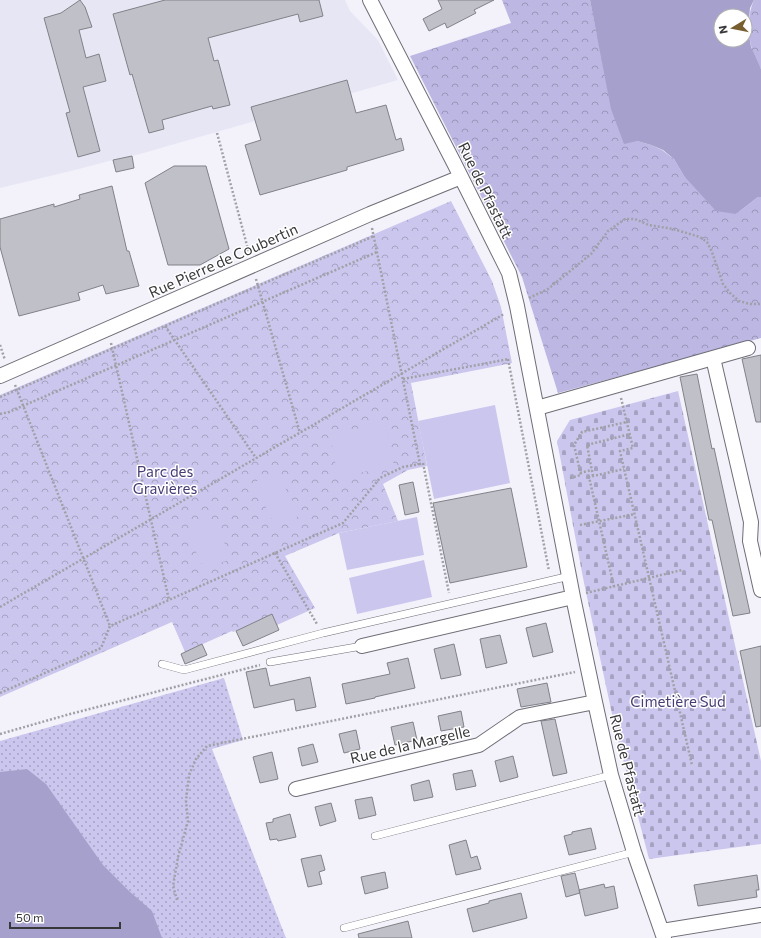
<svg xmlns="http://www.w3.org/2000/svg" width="761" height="938" viewBox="0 0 761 938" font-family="Commissioner,sans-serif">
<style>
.built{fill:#e7e6f5}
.grass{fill:url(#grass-dots)}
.forest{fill:url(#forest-crowns)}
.cemetery{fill:url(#cemetery-stones)}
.park{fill:url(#park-crowns)}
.pitch{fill:#cbc6ee}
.water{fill:#a6a1cc;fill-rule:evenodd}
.building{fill:#c0c0c8;stroke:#818188}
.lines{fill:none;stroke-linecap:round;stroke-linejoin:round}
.lane-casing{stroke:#6f6e76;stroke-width:8}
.street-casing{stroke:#6f6e76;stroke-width:16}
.path{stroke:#a0a0a6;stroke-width:2.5;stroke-dasharray:2 2;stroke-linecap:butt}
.lane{stroke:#fff;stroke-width:7}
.street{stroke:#fff;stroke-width:14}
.labels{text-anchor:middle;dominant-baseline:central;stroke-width:3;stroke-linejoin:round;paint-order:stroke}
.street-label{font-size:15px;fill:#38383b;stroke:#fff}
.park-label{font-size:15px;fill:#473d74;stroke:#fff}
</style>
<defs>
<pattern id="grass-dots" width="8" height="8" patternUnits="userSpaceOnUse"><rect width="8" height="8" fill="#cbc6ee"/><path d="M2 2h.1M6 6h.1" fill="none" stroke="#a6a2c2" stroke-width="1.8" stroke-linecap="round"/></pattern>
<pattern id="forest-crowns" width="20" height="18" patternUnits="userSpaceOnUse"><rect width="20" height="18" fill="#bcb7e3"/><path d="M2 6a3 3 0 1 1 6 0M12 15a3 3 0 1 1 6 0" fill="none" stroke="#9a96b9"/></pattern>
<pattern id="cemetery-stones" width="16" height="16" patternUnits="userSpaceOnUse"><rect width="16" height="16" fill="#cbc6ee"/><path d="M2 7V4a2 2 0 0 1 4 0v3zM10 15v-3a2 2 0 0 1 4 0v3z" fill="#a6a2c2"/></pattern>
<pattern id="park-crowns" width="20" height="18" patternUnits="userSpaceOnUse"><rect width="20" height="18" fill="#cbc6ee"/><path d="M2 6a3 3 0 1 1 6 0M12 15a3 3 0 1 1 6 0" fill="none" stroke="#a6a2c2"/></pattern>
</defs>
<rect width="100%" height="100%" fill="#f3f2fb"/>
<path class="built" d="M 0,0 L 345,0 L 350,11 L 378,40 L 398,80 L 140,154 L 113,160 L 75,170 L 0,188 Z"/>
<path class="grass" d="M 224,678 L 243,740 L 212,749 L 286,938 L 0,938 L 0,741 Z"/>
<path class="forest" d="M 502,0 L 590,0 L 597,35 L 637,141 L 651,145 L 662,150 L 674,159 L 684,176 L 736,214 L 758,197 L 761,197 L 761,338 L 558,393 L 522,277 L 410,56 L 511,23 Z
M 754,0 L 761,0 L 761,69 C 748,51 745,19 754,0 Z"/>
<path class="cemetery" d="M 678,391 L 761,761 L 761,844 L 649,859 L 615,728 L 584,583 L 557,441 L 570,420 Z"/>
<path class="park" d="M 451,201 L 492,281 L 501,307 L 512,363 L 411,383 L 427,466 L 408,470 L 383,484 L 398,521 L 339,533 L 285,556 L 315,608 L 277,625 L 272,615 L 233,632 L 232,631 L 185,652 L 172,622 L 0,697 L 0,395 Z"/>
<path class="pitch" d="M 495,405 L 510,483 L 434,499 L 418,421 Z
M 386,423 L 394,466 L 338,477 L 330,434 Z
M 276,471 L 300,515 L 277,528 L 253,483 Z
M 417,517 L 424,555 L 347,570 L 339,533 Z
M 211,520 L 233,558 L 205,569 L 186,533 Z
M 424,560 L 432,597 L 357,614 L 349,578 Z"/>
<path class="water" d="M 590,0 L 754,0 L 750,8 L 748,29 L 751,47 L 761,69 L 761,197 L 758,197 L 736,214 L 716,211 L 684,176 L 674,159 L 663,150 L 651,145 L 637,141 L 624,144 L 611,109 ZM 721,16 L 745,16 L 745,40 L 721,40 Z
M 27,769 L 46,784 L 103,865 L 129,891 L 152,911 L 162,938 L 0,938 L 0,772 Z"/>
<path class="building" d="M 80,0 L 85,7 L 92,27 L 79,30 L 86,58 L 99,54 L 106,81 L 83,87 L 100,151 L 78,157 L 66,113 L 70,112 L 44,18 L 61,13 Z
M 165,0 L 319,0 L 323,16 L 300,22 L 298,14 L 208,38 L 214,61 L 218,60 L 230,105 L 213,109 L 212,106 L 162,120 L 164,129 L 149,133 L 132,74 L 130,75 L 113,14 Z
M 438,0 L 494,0 L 474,10 L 476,13 L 447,28 L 445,23 L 429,31 L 423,19 L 442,9 Z
M 347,80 L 356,113 L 386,105 L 396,140 L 401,138 L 404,150 L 347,167 L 347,170 L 260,195 L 245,145 L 261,140 L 251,107 Z
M 132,156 L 134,168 L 116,172 L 113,160 Z
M 174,166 L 206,166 L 229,249 L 200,265 L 168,265 L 145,183 Z
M 112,186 L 127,251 L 129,251 L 139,286 L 106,294 L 103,285 L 78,293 L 80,300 L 19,316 L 0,247 L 0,219 L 54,204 L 54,207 L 80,199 L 79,195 Z
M 761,355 L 761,422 L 756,422 L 742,359 Z
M 697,374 L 712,449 L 714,448 L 750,613 L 733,616 L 712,520 L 709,520 L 680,377 Z
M 413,482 L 419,512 L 405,515 L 399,485 Z
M 511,488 L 527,567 L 450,583 L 433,503 Z
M 272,614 L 279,630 L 243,646 L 236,631 Z
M 546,623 L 553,652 L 533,657 L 526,628 Z
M 500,635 L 507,663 L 486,668 L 480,639 Z
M 202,644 L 207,655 L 185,664 L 181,654 Z
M 454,644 L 461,675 L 441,679 L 434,649 Z
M 761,646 L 761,726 L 756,727 L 740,651 Z
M 408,658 L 415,688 L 375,697 L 375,698 L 346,704 L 342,684 L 390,674 L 387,663 Z
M 266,668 L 270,686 L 310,677 L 316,707 L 296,711 L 294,699 L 254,708 L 246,672 Z
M 547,683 L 551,702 L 521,707 L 517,689 Z
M 461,711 L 464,727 L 441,731 L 438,716 Z
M 555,719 L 567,773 L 553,776 L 541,721 Z
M 413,722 L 417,740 L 395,745 L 391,727 Z
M 356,730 L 360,749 L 344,753 L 339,734 Z
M 313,744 L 318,762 L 302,766 L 298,748 Z
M 272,752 L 278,779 L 260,783 L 253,757 Z
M 513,756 L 518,777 L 500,782 L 495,761 Z
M 472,770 L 476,786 L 456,790 L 453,774 Z
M 429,780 L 433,797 L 414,801 L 411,785 Z
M 372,797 L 376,815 L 359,819 L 355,800 Z
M 331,803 L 336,821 L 320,826 L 315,807 Z
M 290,814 L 296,837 L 278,841 L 277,839 L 270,840 L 266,823 L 273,822 L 273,819 Z
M 591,828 L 596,849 L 569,855 L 564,836 L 572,834 L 572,832 Z
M 466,840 L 471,858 L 477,856 L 481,869 L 456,875 L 449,845 Z
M 321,855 L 325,870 L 319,872 L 322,884 L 308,887 L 301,859 Z
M 385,872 L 388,888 L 365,894 L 361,877 Z
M 575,873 L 580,893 L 566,897 L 561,876 Z
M 757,875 L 759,890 L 756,890 L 757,897 L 698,906 L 694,885 Z
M 604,884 L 605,888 L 614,886 L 618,908 L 585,916 L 579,890 Z
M 521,893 L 527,918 L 473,932 L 467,909 L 489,903 L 489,901 Z
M 408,921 L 412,938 L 359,938 L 358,934 Z"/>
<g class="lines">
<g class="lane-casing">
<path id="lane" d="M 270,662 L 362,646
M 162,664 L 184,670 L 323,633 L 570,576
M 375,836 L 611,775
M 344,928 L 634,852"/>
</g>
<g class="street-casing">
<path id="street" d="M 370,0 L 454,163 L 509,273 L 517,306 L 573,597 L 595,702 L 611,775 L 634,852 L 664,938
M 713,358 L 751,522 L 750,541 L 761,590
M 0,376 L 370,214 L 461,177
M 537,408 L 748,348
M 362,646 L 573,597
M 296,789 L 479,745 L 520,717 L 595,702
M 662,931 L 761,915"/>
</g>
<path class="path" d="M 217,133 L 249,253
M 372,228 L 420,464 L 423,463 L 449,593
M 256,279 L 300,433
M 529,298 L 548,289 L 591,254 L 608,231 L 625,219 L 635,219 L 649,225 L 673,229 L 700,237 L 707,242 L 712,252 L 723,284 L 730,293 L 739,301 L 750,304 L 761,304
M 165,326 L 256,458
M 111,343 L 169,600
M 0,345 L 5,360
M 508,359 L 549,571
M 403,379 L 509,359
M 15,385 L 110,626
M 0,397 L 374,236
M 621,398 L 633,448 L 620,451 L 692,765
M 0,414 L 9,412 L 377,252
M 580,473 L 592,470
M 593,476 L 587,445 L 630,434
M 570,478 L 581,475 L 574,445 L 582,432 L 627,422
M 580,525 L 635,514
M 275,553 L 317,624
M 614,587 L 589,477 L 624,469
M 586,593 L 682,570
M 0,607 L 504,314
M 0,693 L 101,648 L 110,626 L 343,523 L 380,478 L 403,467 L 420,464
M 0,734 L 70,714 L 260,665
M 177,900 L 173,886 L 178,857 L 188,821 L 186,801 L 189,775 L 196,759 L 207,746 L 575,672"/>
<use href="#lane" class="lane"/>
<use href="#street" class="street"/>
</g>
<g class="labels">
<g class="street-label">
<text transform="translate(486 190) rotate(64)">Rue de Pfastatt</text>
<text transform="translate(223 260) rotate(-24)">Rue Pierre de Coubertin</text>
<text transform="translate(410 744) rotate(-13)">Rue de la Margelle</text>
<text transform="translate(628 765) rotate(76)">Rue de Pfastatt</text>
</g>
<g class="park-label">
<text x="165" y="471">Parc des<tspan x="165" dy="17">Gravières</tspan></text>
<text x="678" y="701">Cimetière Sud</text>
</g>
</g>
<g transform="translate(733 28) rotate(260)"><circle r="19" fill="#ffffff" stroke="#afafb1"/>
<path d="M0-3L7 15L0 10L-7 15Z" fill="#785e2f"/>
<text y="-6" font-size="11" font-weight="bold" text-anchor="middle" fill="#38383b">N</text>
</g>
<path d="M10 922v6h110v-6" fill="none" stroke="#38383b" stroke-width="2"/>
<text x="16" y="922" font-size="12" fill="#38383b" stroke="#ffffff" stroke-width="3" paint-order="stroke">50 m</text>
</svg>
